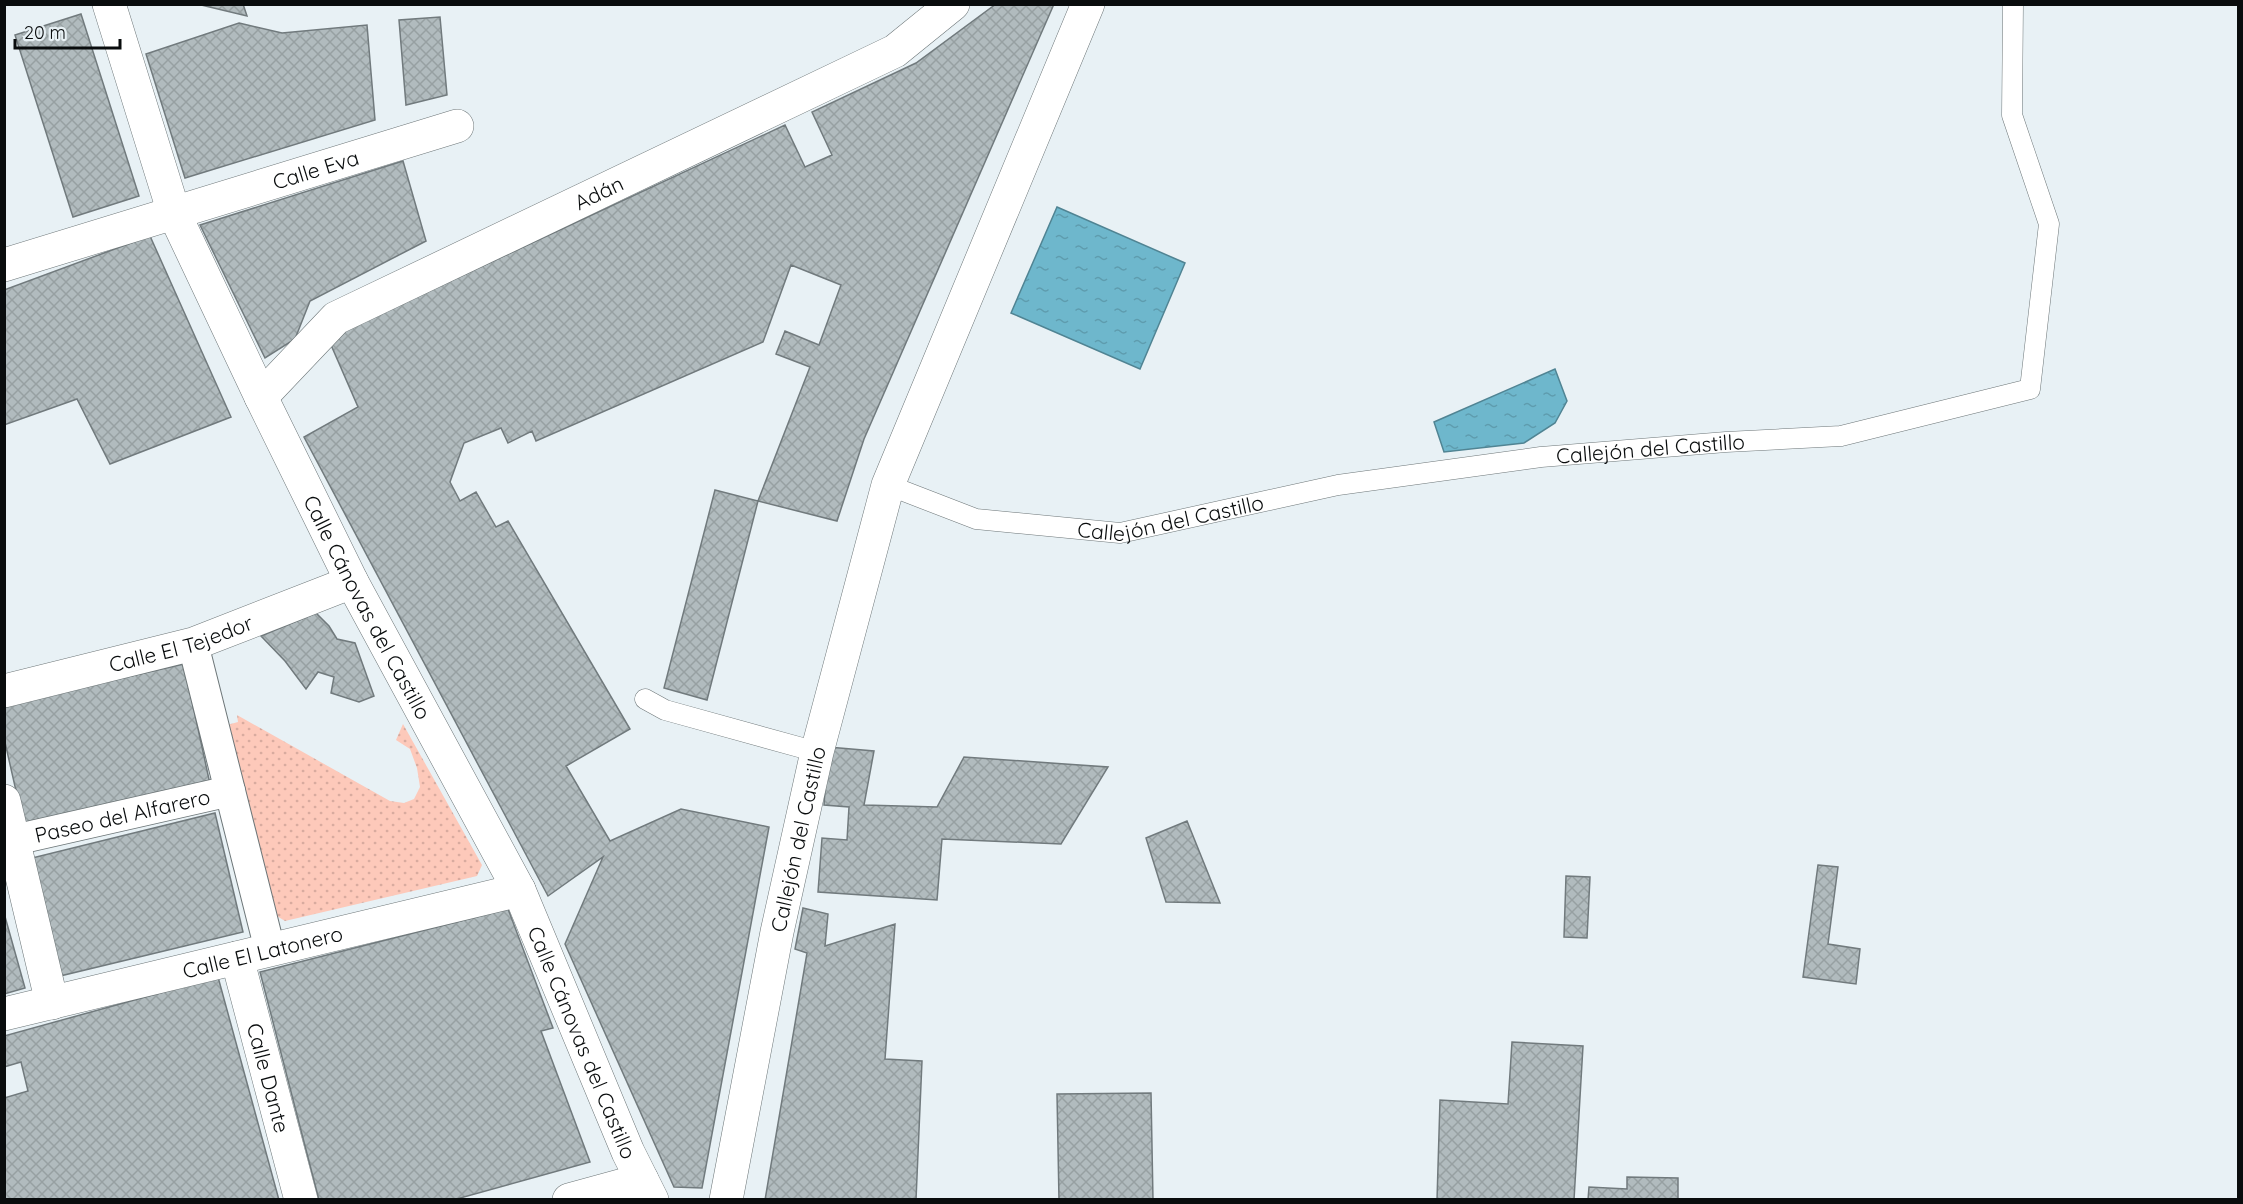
<svg xmlns="http://www.w3.org/2000/svg" width="2243" height="1204" viewBox="0 0 2243 1204" font-family="Quicksand,sans-serif">
<style>
.park{fill:url(#park-dots)}
.water{fill:url(#water-ripples);stroke:#508493;stroke-width:1.5}
.building{fill:url(#building-cross-hatch);stroke:#717a7d;stroke-width:1.5}
.lines{fill:none;stroke-linecap:round;stroke-linejoin:round}
.service-casing{stroke:#6d7678;stroke-width:21}
.pedestrian-casing{stroke:#6d7678;stroke-width:32}
.minor-casing{stroke:#6d7678;stroke-width:34}
.tertiary-casing{stroke:#6d7678;stroke-width:34}
.service{stroke:#fff;stroke-width:20}
.pedestrian{stroke:#fff;stroke-width:30}
.minor{stroke:#fff;stroke-width:33}
.tertiary{stroke:#fff;stroke-width:33}
.labels{text-anchor:middle;dominant-baseline:central;stroke-width:4.5;stroke-linejoin:round;paint-order:stroke}
.street-label{font-size:21px;fill:#090c0d;stroke:#e8f1f5}
</style>
<defs>
<pattern id="park-dots" width="8" height="8" patternUnits="userSpaceOnUse" patternTransform="scale(1.5)"><rect width="8" height="8" fill="#fdc9ba"/><path d="M2 2h.1M6 6h.1" fill="none" stroke="#d8ab9f" stroke-width="1.8" stroke-linecap="round"/></pattern>
<pattern id="water-ripples" width="26" height="14" patternUnits="userSpaceOnUse" patternTransform="scale(1.5)"><rect width="26" height="14" fill="#6eb7cc"/><path d="M2 4q2-2 4 0t4 0M15 11q2-2 4 0t4 0" fill="none" stroke="#5e9cae"/></pattern>
<pattern id="building-cross-hatch" width="8" height="8" patternUnits="userSpaceOnUse" patternTransform="scale(1.5)"><rect width="8" height="8" fill="#b1bbbe"/><path d="M0 0l8 8M0 8l8-8" fill="none" stroke="#97a0a2"/></pattern>
</defs>
<rect width="100%" height="100%" fill="#e8f1f5"/>
<path class="park" d="M 237,715 L 390,801 L 404,803 L 414,799 L 420,787 L 417,768 L 410,749 L 396,740 L 403,724 L 482,865 L 477,876 L 285,921 L 272,913 L 227,725 L 238,722 Z"/>
<path class="water" d="M 1057,207 L 1185,263 L 1140,369 L 1011,313 Z
M 1555,369 L 1567,401 L 1555,423 L 1524,443 L 1444,452 L 1434,422 Z"/>
<path class="building" d="M 197,4 L 243,4 L 247,16 Z
M 996,4 L 1054,4 L 864,439 L 837,521 L 758,501 L 810,367 L 776,354 L 785,331 L 819,345 L 841,285 L 791,265 L 763,342 L 536,441 L 532,431 L 508,443 L 501,428 L 464,443 L 450,482 L 460,501 L 476,492 L 496,527 L 508,521 L 630,729 L 566,766 L 610,841 L 681,809 L 769,827 L 702,1188 L 674,1187 L 565,944 L 603,857 L 548,896 L 304,437 L 358,407 L 328,338 L 785,125 L 805,167 L 832,155 L 812,112 L 916,63 Z
M 81,14 L 139,196 L 73,217 L 15,35 Z
M 440,17 L 447,95 L 406,105 L 399,20 Z
M 239,23 L 282,33 L 367,25 L 375,120 L 185,178 L 146,54 Z
M 403,161 L 426,241 L 310,301 L 295,339 L 265,358 L 200,225 Z
M 150,236 L 231,417 L 110,464 L 77,399 L 4,425 L 4,290 Z
M 715,490 L 758,501 L 707,700 L 664,688 Z
M 316,613 L 329,626 L 337,639 L 355,643 L 374,696 L 359,702 L 331,693 L 334,677 L 318,672 L 306,689 L 285,661 L 261,636 Z
M 184,664 L 210,784 L 24,826 L 4,738 L 4,705 Z
M 828,747 L 874,751 L 864,805 L 937,807 L 964,757 L 1108,767 L 1061,844 L 942,839 L 937,900 L 818,892 L 822,838 L 847,840 L 849,807 L 824,805 Z
M 215,813 L 243,932 L 60,976 L 32,858 Z
M 1187,821 L 1220,903 L 1166,902 L 1146,838 Z
M 1818,865 L 1838,867 L 1828,944 L 1860,949 L 1856,984 L 1803,977 Z
M 1566,876 L 1590,877 L 1587,938 L 1564,937 Z
M 803,908 L 828,914 L 825,946 L 895,924 L 885,1059 L 922,1061 L 916,1200 L 765,1200 L 807,953 L 795,949 Z
M 508,909 L 553,1028 L 541,1031 L 590,1162 L 453,1200 L 319,1200 L 260,972 Z
M 4,913 L 25,988 L 4,994 Z
M 218,977 L 279,1200 L 4,1200 L 4,1098 L 28,1091 L 21,1062 L 4,1067 L 4,1036 Z
M 1512,1042 L 1583,1046 L 1574,1200 L 1437,1200 L 1440,1100 L 1508,1104 Z
M 1151,1093 L 1153,1200 L 1059,1200 L 1057,1094 Z
M 1627,1177 L 1678,1178 L 1678,1200 L 1588,1200 L 1589,1187 L 1627,1189 Z"/>
<g class="lines">
<g class="service-casing">
<g id="service">
<path id="s1" d="M 888,485 L 976,519 L 1120,533 L 1338,485 L 1541,457 L 1726,442 L 1841,436 L 2030,389 L 2049,224 L 2012,115 L 2013,4"/>
<path d="M 645,699 L 665,710 L 817,752"/>
</g>
</g>
<g class="pedestrian-casing">
<g id="pedestrian">
<path d="M 193,644 L 270,950"/>
<path id="s2" d="M 14,840 L 230,791"/>
</g>
</g>
<g class="minor-casing">
<g id="minor">
<path id="s3" d="M 109,4 L 174,213 L 261,397 L 352,582 L 519,890 L 628,1152 L 652,1200"/>
<path id="s4" d="M 4,265 L 457,126"/>
<path id="s5" d="M 261,397 L 336,318 L 895,51 L 953,4"/>
<path id="s6" d="M 4,691 L 193,644 L 352,582"/>
<path d="M 4,801 L 52,1003"/>
<path id="s7" d="M 237,958 L 301,1200"/>
<path id="s8" d="M 4,1014 L 519,890"/>
<path d="M 569,1200 L 642,1180"/>
</g>
</g>
<g class="tertiary-casing">
<g id="tertiary">
<path id="s9" d="M 726,1200 L 777,932 L 817,752 L 888,485 L 1088,4"/>
</g>
</g>
<use href="#service" class="service"/>
<use href="#pedestrian" class="pedestrian"/>
<use href="#minor" class="minor"/>
<use href="#tertiary" class="tertiary"/>
</g>
<g class="labels">
<g class="street-label">
<text stroke="none"><textPath href="#s4" startOffset="326">Calle Eva</textPath></text>
<text stroke="none"><textPath href="#s5" startOffset="400">Adán</textPath></text>
<text stroke="none"><textPath href="#s1" startOffset="777">Callejón del Castillo</textPath></text>
<text stroke="none"><textPath href="#s1" startOffset="291">Callejón del Castillo</textPath></text>
<text stroke="none"><textPath href="#s3" startOffset="658">Calle Cánovas del Castillo</textPath></text>
<text stroke="none"><textPath href="#s6" startOffset="183">Calle El Tejedor</textPath></text>
<text stroke="none"><textPath href="#s2" startOffset="111">Paseo del Alfarero</textPath></text>
<text stroke="none"><textPath href="#s9" startOffset="368">Callejón del Castillo</textPath></text>
<text stroke="none"><textPath href="#s8" startOffset="266">Calle El Latonero</textPath></text>
<text stroke="none"><textPath href="#s3" startOffset="1144">Calle Cánovas del Castillo</textPath></text>
<text stroke="none"><textPath href="#s7" startOffset="124">Calle Dante</textPath></text>
</g>
</g>
<rect width="2243" height="1204" fill="none" stroke="#090c0d" stroke-width="12"/>
<path d="M15 39v9h105v-9" fill="none" stroke="#090c0d" stroke-width="3"/>
<text x="24" y="39" font-size="18" fill="#090c0d" stroke="#e8f1f5" stroke-width="4.5" paint-order="stroke">20 m</text>
</svg>
